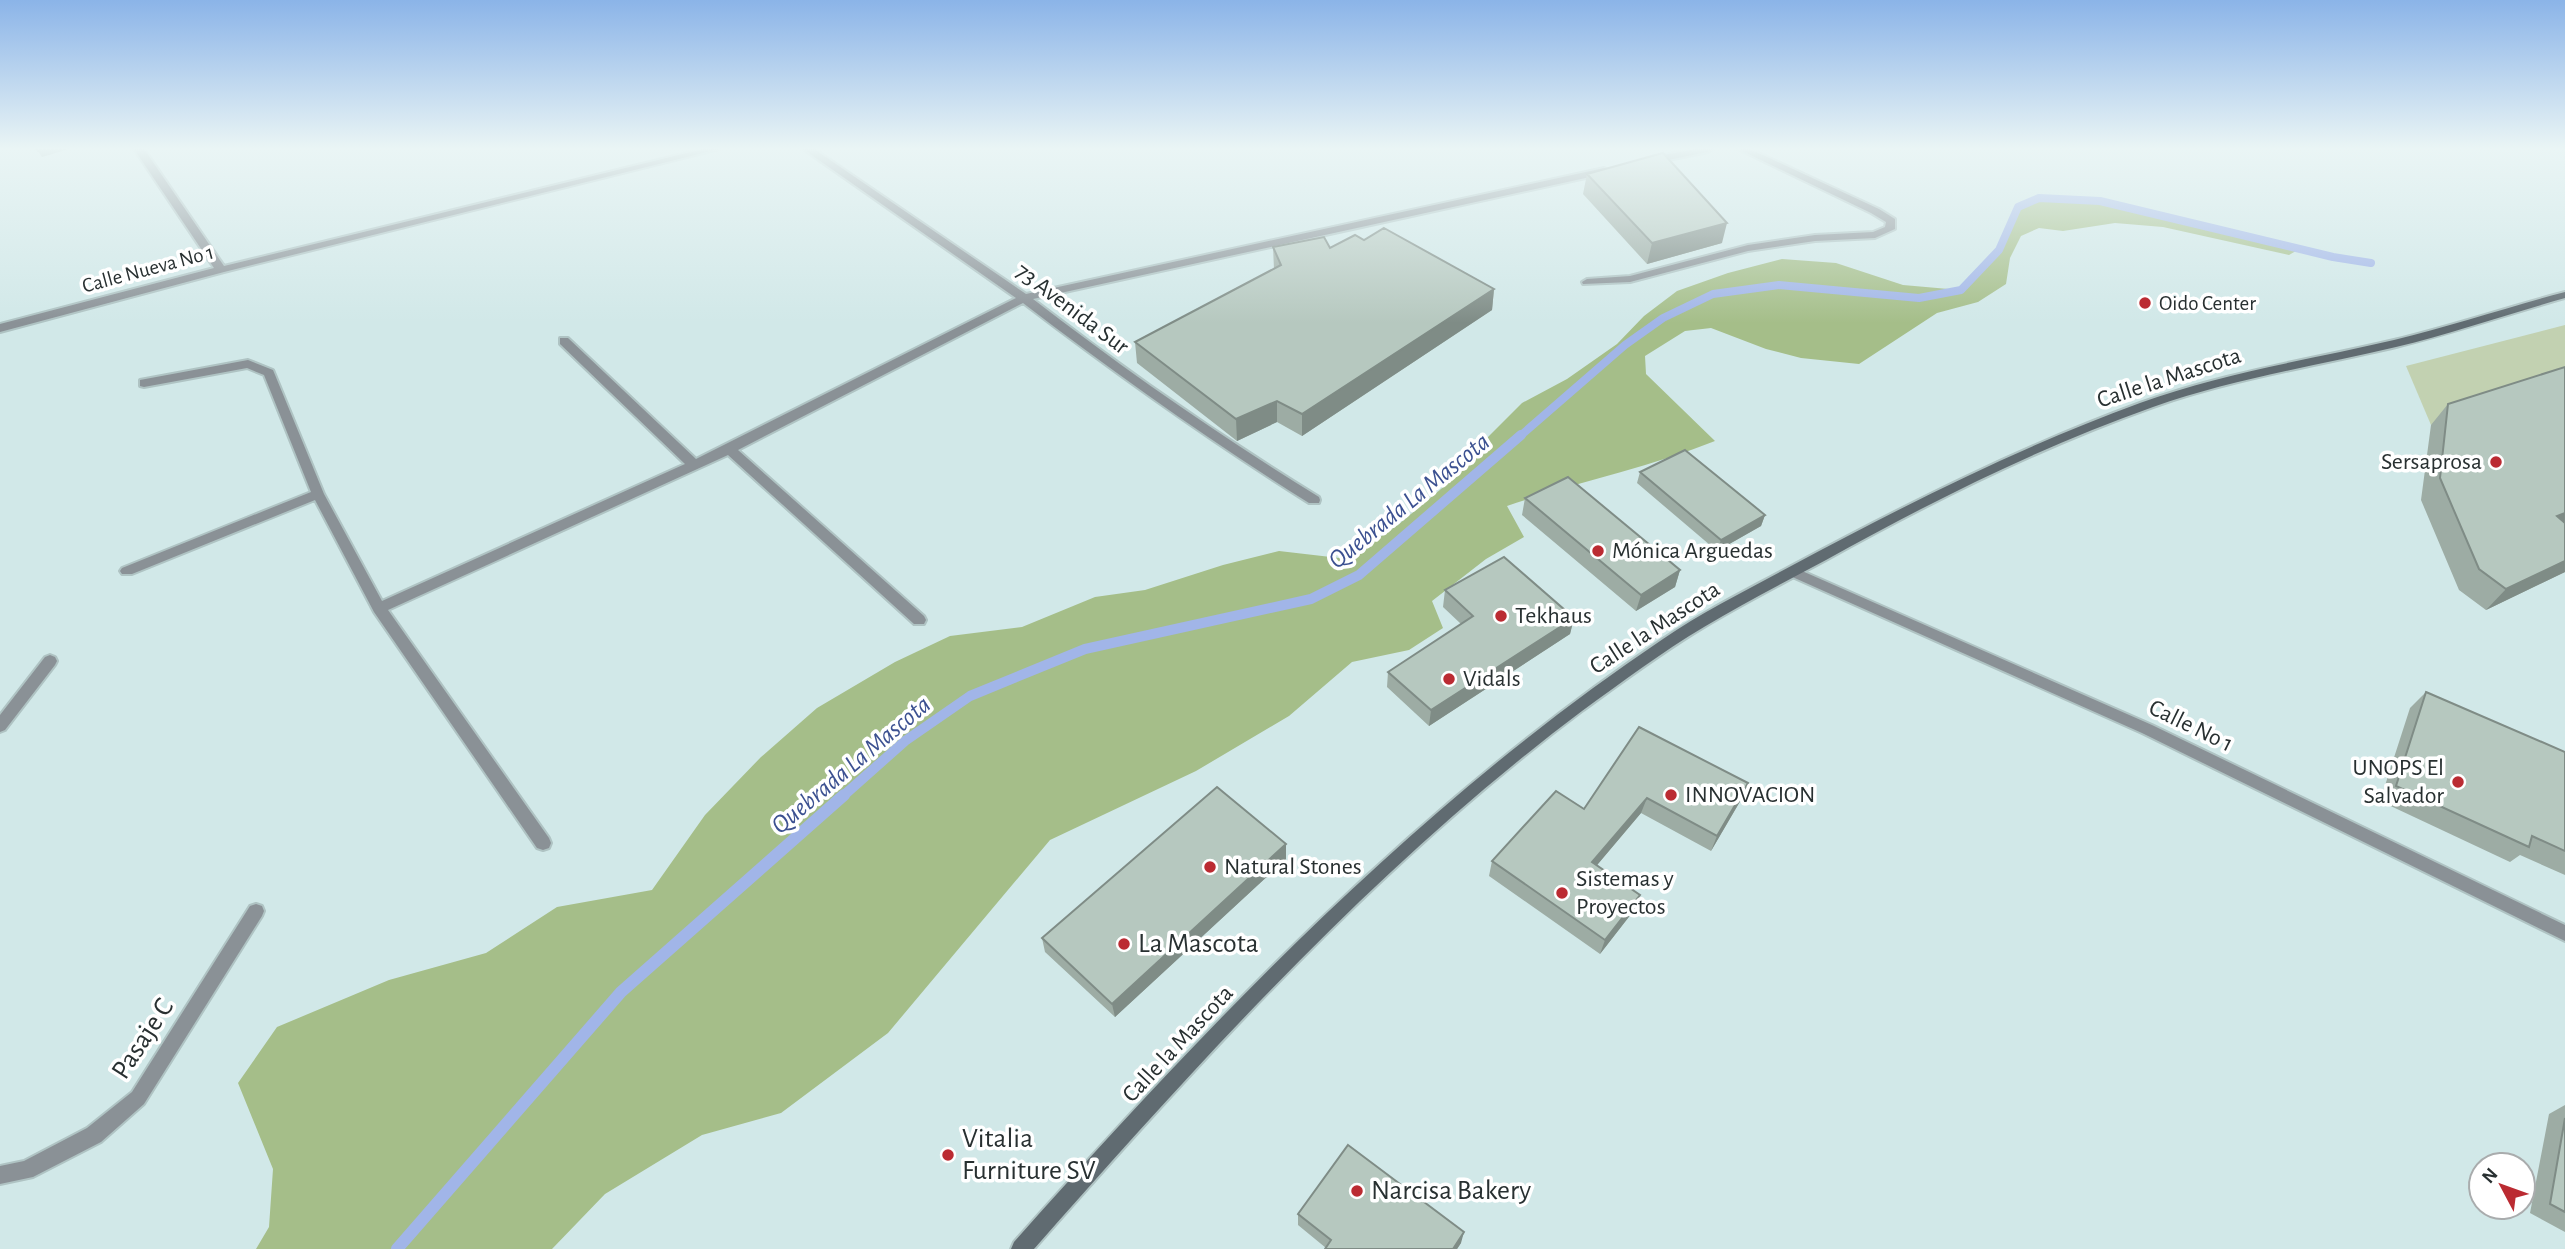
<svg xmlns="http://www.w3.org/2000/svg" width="2565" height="1249" viewBox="0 0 2565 1249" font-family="'Alegreya Sans',sans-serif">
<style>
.green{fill:#c2d1b1}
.forest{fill:#a5be89}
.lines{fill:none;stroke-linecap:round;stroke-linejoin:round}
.stream-far2{stroke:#a1b5e8;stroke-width:8}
.stream-far1{stroke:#a1b5e8;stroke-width:10}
.stream{stroke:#a1b5e8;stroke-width:12}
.street-casing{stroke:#afc3c3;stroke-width:4}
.secondary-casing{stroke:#afc3c3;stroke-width:4}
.street{fill:#8a9196;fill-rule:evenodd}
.secondary{fill:#606b71;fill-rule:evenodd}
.wall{fill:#9daca4}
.shaded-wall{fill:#7f8c86}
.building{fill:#b6c8bf;stroke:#7f8c86;stroke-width:2}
.poi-dot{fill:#bb2b32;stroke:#fff;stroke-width:2.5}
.labels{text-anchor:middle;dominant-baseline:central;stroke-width:7;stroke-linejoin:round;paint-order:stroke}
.far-street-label{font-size:21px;fill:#283031;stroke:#fff}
.far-poi-label{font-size:21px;fill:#283031;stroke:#fff;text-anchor:start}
.street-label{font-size:24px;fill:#283031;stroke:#fff}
.poi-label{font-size:24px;fill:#283031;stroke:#fff;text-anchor:start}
.water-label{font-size:26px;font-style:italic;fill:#3c5191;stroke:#fff}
.near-poi-label{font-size:28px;fill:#283031;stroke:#fff;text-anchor:start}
.near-street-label{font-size:28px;fill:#283031;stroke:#fff}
</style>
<rect width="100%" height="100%" fill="#d1e8e8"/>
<path class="green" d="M 2565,325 L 2565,382 L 2431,425 L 2406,366 Z"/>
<path class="forest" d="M 2039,198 L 2100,201 L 2301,248 L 2289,255 L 2163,227 L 2115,223 L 2063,231 L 2039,228 L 2021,236 L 2010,258 L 2006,284 L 1978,302 L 1937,313 L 1859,364 L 1801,358 L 1766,349 L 1711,328 L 1685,331 L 1645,356 L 1646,374 L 1715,441 C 1648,468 1576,482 1507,506 L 1524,537 L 1486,559 L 1432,601 L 1443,628 L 1409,650 L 1352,662 L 1289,716 L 1196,771 L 1050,840 L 888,1033 L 781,1113 L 702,1135 L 605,1194 L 552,1249 L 256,1249 L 269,1227 L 273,1169 L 238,1083 L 277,1027 L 389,980 L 486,953 L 557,907 L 652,890 L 705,815 L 761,757 L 817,708 L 895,662 L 950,636 L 1022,627 L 1095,597 L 1145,590 L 1223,565 L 1279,551 L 1348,559 L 1399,524 L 1453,479 L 1484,441 L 1522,403 L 1567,379 L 1617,344 L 1644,316 L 1677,291 L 1728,273 L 1782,259 L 1836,263 L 1903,285 L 1960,290 L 1999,250 L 2018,207 Z"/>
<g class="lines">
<path class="stream-far2" d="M 1519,437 L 1625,345 L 1663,318 L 1713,294 L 1779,285 L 1919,298 L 1961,290 L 1999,250 L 2018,207 L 2039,198 L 2100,201 L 2333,257 L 2371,263"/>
<path class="stream-far1" d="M 842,797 L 905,741 L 970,696 L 1085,649 L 1311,599 L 1359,575 L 1521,435"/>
<path class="stream" d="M 397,1249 L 621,992 L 844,795"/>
<g class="street-casing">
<path id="street" d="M 134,149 L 144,149 L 224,266 L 703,149 L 719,149 L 224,272 L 0,332 L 0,324 L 214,268 Z
M 803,149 L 814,149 L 1026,294 L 1604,168 L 1609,171 L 1604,174 L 1033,299 C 1125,370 1220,436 1319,497 L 1320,500 L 1319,503 L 1309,503 C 1210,441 1116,374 1023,303 L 738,450 L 924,616 L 926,620 L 924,624 L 914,624 L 728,455 L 388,610 L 549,838 L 551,843 L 549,848 L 543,850 L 537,848 L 374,612 L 315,500 L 132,574 L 122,574 L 120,571 L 122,568 L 311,492 L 264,375 L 247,368 L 144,387 L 140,386 L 140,380 L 248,360 L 273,370 L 324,494 L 382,601 L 685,464 L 560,344 L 560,338 L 568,338 L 696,459 L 1016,298 Z
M 1695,149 L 1713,149 L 1708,152 L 1648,164 L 1643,161 L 1648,158 Z
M 1738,149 L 1750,149 L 1879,209 L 1895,219 L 1895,229 L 1875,238 L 1815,241 L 1748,251 L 1630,282 L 1583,284 L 1582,282 L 1587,279 L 1630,276 L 1748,245 L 1815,235 L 1873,232 L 1885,227 L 1886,222 L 1871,213 Z
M 1793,567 L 2152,725 L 2565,925 L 2565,941 L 2142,733 L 1788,575 L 1786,572 L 1788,569 Z
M 50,655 L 55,657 L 57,661 L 55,665 L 5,730 L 0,732 L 0,715 L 45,657 Z
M 256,904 L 262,906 L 264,911 L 262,916 L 144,1104 L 101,1142 L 33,1177 L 0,1184 L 0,1166 L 24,1161 L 87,1128 L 132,1092 L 250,906 Z"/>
</g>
<g class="secondary-casing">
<path id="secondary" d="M 2565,292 L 2565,298 C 2508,314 2453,333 2396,347 C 2315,366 2232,379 2153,407 C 2040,447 1930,502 1826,560 C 1785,582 1744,603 1704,627 C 1662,652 1622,682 1582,711 C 1377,865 1203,1057 1034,1249 L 1011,1249 L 1014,1242 C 1211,1021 1416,805 1663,639 C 1704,611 1749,589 1793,565 C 1905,505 2020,447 2140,403 C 2222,373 2309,360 2394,340 C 2452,326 2508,307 2565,292 Z"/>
</g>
<use href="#street" class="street"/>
<use href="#secondary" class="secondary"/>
</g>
<path class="wall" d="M 1587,174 L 1722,243 L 1647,264 L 1583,194 Z
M 1364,240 L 1494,289 L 1492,310 L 1302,436 L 1277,422 L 1237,441 L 1137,363 L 1135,342 L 1274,269 L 1273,247 L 1330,248 Z
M 2448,404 L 2565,572 L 2486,610 L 2459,590 L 2421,500 L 2431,425 Z
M 1640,472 L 1765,515 L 1761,526 L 1717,551 L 1637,483 Z
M 1525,498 L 1680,570 L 1675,587 L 1636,611 L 1522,515 Z
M 1445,590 L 1574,618 L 1570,634 L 1429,726 L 1387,687 L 1388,672 L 1461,624 L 1443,607 Z
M 2426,692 L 2565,752 L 2565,875 L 2520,855 L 2510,862 L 2380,801 L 2410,708 Z
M 1639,727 L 1742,798 L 1711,851 L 1641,813 L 1597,865 L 1635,909 L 1600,954 L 1489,876 L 1492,861 L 1584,809 Z
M 1286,859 L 1115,1017 L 1045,952 L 1042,938 Z
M 2565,1105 L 2565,1232 L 2530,1213 L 2549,1114 Z
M 1298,1214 L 1461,1243 L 1457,1249 L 1325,1249 L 1326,1248 L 1298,1225 Z"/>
<path class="shaded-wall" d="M 47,149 L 69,149 L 42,157 L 38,151 Z
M 1727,223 L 1722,243 L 1647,264 L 1652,243 Z
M 1494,289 L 1492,310 L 1302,436 L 1302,414 Z
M 1277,401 L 1277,422 L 1237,441 L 1236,419 Z
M 2565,513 L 2565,526 L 2557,516 Z
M 1765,515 L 1761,526 L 1717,551 L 1721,540 Z
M 2565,561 L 2565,572 L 2486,610 L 2506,589 Z
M 1680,570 L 1675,587 L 1636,611 L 1641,595 Z
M 1574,618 L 1570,634 L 1429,726 L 1431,710 Z
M 1748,783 L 1742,798 L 1711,851 L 1717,836 Z
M 1647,798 L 1641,813 L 1587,877 L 1592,862 Z
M 1286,844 L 1286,859 L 1115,1017 L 1112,1004 Z
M 1640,895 L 1635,909 L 1600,954 L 1605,940 Z
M 1464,1232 L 1461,1243 L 1457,1249 L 1453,1249 Z"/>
<path class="building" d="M 36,149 L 47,149 L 38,151 Z
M 1663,153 L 1727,223 L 1652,243 L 1587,174 Z
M 1384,228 L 1494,289 L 1302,414 L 1277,401 L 1236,419 L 1135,342 L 1281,265 L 1273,247 L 1324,237 L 1330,248 L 1355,235 L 1364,240 Z
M 2565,367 L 2565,513 L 2557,516 L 2565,523 L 2565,561 L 2506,589 L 2479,569 L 2440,478 L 2448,404 Z
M 1685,450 L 1765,515 L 1721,540 L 1640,472 Z
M 1568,477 L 1680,570 L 1641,595 L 1525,498 Z
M 1504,557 L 1574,618 L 1431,710 L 1388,672 L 1473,616 L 1445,590 Z
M 2426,692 L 2565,752 L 2565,851 L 2532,836 L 2529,847 L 2396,786 Z
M 1639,727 L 1748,783 L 1717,836 L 1647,798 L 1592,862 L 1640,895 L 1605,940 L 1492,861 L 1556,791 L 1584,809 Z
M 1217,787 L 1286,844 L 1112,1004 L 1042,938 Z
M 2565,1118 L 2565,1212 L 2550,1204 Z
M 1348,1145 L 1464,1232 L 1453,1249 L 1325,1249 L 1331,1240 L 1298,1214 Z"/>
<linearGradient id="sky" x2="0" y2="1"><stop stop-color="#8bb4e8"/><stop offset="0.46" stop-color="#eaf5f5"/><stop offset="1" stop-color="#eaf5f5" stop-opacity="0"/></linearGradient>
<rect width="2565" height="323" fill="url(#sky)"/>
<g class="poi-dot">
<circle cx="2145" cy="303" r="7"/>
<circle cx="2496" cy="462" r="7"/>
<circle cx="1598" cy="551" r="7"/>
<circle cx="1501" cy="616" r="7"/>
<circle cx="1449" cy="679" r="7"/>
<circle cx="2458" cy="782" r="7"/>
<circle cx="1671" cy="795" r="7"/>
<circle cx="1210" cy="867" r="7"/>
<circle cx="1562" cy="893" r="7"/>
<circle cx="1124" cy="944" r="7"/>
<circle cx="948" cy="1155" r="7"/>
<circle cx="1357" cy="1191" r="7"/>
</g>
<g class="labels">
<g class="far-street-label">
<text transform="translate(148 269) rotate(-15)">Calle Nueva No 1</text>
</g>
<g class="far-poi-label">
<text x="2159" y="303">Oido Center</text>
</g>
<g class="street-label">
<text transform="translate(1072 309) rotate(37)">73 Avenida Sur</text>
<text transform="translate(2169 378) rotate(-18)">Calle la Mascota</text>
<text transform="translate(1655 628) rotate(-33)">Calle la Mascota</text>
<text transform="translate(2191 726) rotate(26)">Calle No 1</text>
<text transform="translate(1178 1044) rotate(-47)">Calle la Mascota</text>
</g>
<g class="poi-label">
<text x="2482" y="462" text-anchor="end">Sersaprosa</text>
<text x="1612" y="551">Mónica Arguedas</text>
<text x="1515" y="616">Tekhaus</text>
<text x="1463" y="679">Vidals</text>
<text x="2444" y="768" text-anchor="end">UNOPS El<tspan x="2444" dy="28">Salvador</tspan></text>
<text x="1685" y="795">INNOVACION</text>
<text x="1224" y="867">Natural Stones</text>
<text x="1576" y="879">Sistemas y<tspan x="1576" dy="28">Proyectos</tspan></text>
</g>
<g class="water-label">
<text transform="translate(1409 501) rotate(-39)">Quebrada La Mascota</text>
<text transform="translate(851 765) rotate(-40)">Quebrada La Mascota</text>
</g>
<g class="near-poi-label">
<text x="1138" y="944">La Mascota</text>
<text x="962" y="1139">Vitalia<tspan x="962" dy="32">Furniture SV</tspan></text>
<text x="1371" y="1191">Narcisa Bakery</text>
</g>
<g class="near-street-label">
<text transform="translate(143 1039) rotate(-57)">Pasaje C</text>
</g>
</g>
<g transform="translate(2502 1186) rotate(311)"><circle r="33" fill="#ffffff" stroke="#a9acad" stroke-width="2"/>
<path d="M0-5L12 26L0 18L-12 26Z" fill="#bb2b32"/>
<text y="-10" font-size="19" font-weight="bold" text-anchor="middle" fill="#283031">N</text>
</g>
</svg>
